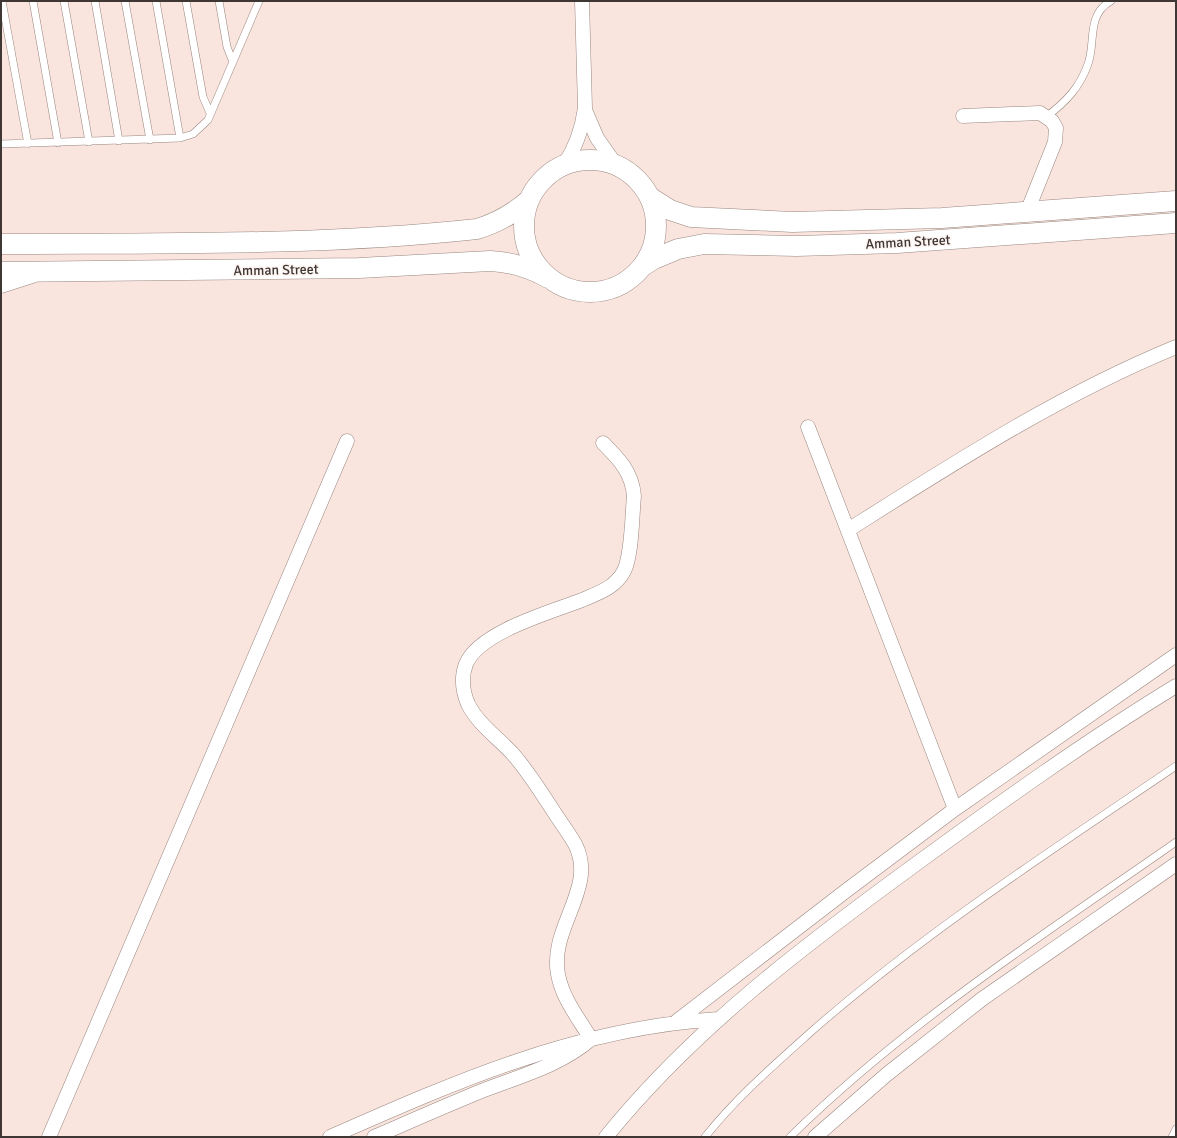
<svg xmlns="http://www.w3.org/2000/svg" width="1177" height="1138" viewBox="0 0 1177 1138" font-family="Signika,sans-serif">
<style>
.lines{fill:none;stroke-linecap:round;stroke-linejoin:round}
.service-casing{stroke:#98867f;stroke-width:8}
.minor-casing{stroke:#98867f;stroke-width:15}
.tertiary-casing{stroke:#98867f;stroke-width:19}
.secondary-casing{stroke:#98867f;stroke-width:21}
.service{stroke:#fff;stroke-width:7}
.minor{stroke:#fff;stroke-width:14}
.tertiary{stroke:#fff;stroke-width:18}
.secondary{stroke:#fff;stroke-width:20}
.labels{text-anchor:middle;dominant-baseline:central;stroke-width:3;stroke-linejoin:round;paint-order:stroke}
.street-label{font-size:14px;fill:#3f3734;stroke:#fef5f2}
</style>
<rect width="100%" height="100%" fill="#fae5de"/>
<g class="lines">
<g class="service-casing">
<path id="service" d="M 2,1 L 28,144
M 33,1 L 58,143
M 64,1 L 89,142
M 95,1 L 119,141
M 125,1 L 150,140
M 156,1 L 180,138
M 186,1 L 203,97 L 210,113
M 219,1 L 227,47 L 233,62
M 1047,116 C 1066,102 1080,87 1088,64 C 1096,42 1086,15 1111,1
M 1,144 L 180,138 L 193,134 L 208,120 L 259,1
M 705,1137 C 737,1097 774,1065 812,1031 C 925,932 1052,850 1176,766
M 790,1137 C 906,1023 1043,935 1176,842
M 1172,1137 L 1176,1129"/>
</g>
<g class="minor-casing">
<path id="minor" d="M 585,110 L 597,138 L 616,165
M 963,116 L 1040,113 L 1052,121 L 1056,128 L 1055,142 L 1027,212
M 564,165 C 576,147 582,130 585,108 L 582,1
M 808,427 L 955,809
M 848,530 C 954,463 1059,395 1176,347
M 677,1021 L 847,890 L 955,809 L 1176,655
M 49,1137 L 347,441
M 330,1137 C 457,1081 577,1028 718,1019
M 374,1137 C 411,1121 447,1105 484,1090 C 521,1076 561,1065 591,1039 C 579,1019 562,998 558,974 C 549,927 598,888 575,844 C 569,833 561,823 554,812 C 541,792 528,771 512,753 C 497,737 478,724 468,704 C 463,692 461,677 466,664 C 479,632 551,612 582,600 C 598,593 615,588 624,571 C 632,555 632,516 634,496 C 632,472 619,459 603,443
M 606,1137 C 693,1029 805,945 916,864 C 1001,802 1086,741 1176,686
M 815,1137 L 886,1075 L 982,999 L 1176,864"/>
</g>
<g class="tertiary-casing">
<path id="tertiary" d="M 1,284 L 32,274"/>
</g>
<g class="secondary-casing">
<path id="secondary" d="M524 226a66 66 0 1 1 132 0a66 66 0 1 1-132 0Z
M 651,198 L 670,210 L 691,217 L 792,222 L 942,218 L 1176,201
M 1,244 C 159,243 319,246 477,229 C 497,223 513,214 529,200
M 643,266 L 654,259 L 678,249 L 704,244 L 797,246 L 897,243 L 1176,223
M 1,272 L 359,268 L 490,261 C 511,262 529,267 548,278"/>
</g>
<use href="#service" class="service"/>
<use href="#minor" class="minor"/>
<use href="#tertiary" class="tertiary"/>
<use href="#secondary" class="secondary"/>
</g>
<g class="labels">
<g class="street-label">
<text transform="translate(908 242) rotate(-3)">Amman Street</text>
<text transform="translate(276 270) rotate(-1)">Amman Street</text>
</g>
</g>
<rect width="1177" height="1138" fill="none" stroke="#3f3734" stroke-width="4"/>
</svg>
